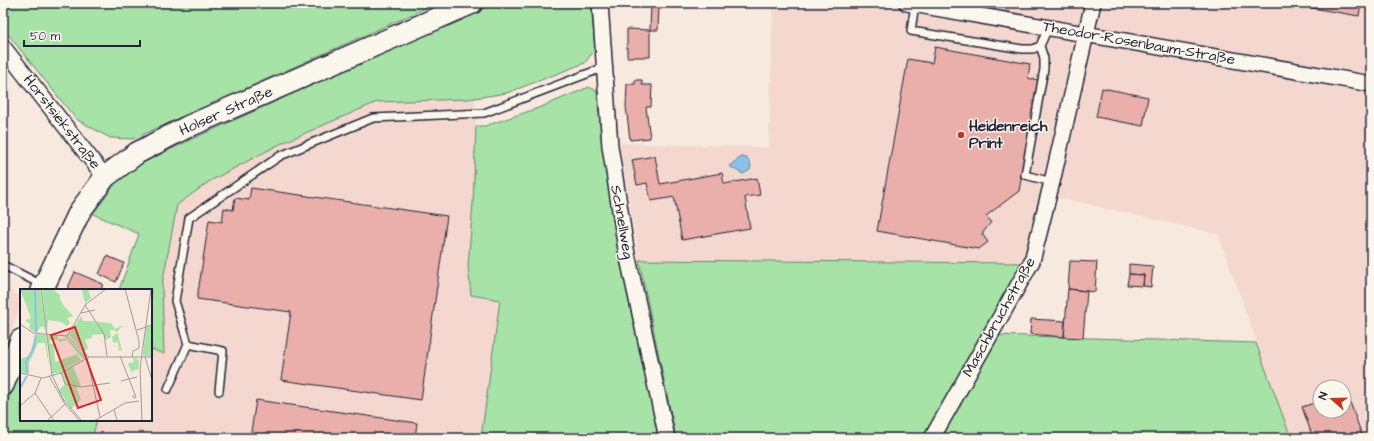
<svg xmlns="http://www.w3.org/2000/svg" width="1374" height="441" viewBox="0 0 1374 441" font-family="'Architects Daughter',sans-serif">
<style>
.built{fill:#f4d8cf;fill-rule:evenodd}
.green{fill:#a7e2a7;stroke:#648271}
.water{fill:#8bc2e9;stroke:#6182a3}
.building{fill:#eaafaa;stroke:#22223b}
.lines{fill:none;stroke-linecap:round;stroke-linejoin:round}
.service-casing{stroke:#22223b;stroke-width:10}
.minor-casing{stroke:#22223b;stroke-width:18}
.secondary-casing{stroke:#22223b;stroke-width:24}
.service{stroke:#fbf7ec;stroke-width:7}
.minor{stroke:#fbf7ec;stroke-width:15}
.secondary{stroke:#fbf7ec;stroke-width:21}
.poi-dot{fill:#c8321e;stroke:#fbf7ec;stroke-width:1.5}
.labels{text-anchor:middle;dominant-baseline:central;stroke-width:3;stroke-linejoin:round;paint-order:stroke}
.street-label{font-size:15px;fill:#22223b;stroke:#fbf7ec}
.poi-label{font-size:15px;font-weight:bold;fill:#22223b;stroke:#fbf7ec;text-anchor:start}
.inset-river{fill:none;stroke:#8bc2e9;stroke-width:2}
.inset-road{fill:none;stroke:#a2999d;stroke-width:1}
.view{fill:#d62828;fill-opacity:0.15;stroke:#d62828;stroke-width:2}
.inset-edge{fill:none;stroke:#22223b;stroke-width:2}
</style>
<rect width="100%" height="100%" fill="#f8e9df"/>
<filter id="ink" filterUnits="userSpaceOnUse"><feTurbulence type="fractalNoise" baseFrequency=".025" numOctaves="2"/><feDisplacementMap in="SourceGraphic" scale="8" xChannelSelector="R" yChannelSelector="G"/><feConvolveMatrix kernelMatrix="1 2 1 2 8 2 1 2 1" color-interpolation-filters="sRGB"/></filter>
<g filter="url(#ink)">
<path class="built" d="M 773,3 L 1371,3 L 1371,438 L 1291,438 L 1218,234 L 1043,194 L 1023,263 L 639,260 L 619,143 L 769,147 ZM 1320,387 L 1344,387 L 1344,411 L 1320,411 Z
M 475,98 L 476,126 L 473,203 L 468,266 L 471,295 L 500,300 L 481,438 L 92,438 L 97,420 L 151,420 L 151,349 L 164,354 L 162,285 L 177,205 L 210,181 L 280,144 L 377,102 Z
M 3,287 L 21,297 L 21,306 L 3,353 Z"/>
<path class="green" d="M 3,3 L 437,3 L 133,139 L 110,138 L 76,119 L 3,28 Z
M 496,3 L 591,3 L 595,49 L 585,63 L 507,93 L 468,99 L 377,102 L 280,144 L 210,181 L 177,205 L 162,285 L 164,354 L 151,349 L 151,290 L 119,290 L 139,234 L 93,214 L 117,181 L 144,162 L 192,139 Z
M 589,87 L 597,91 C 606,209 635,323 659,438 L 481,438 L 500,300 L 471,295 L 468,266 L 473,203 L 476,126 L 485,126 L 541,107 Z
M 639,260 L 1023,263 L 926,438 L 676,438 Z
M 993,335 L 1256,343 L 1291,438 L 939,438 Z
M 21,370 L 21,420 L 97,420 L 92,438 L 3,438 L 3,412 Z"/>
<path class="water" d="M 741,157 L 747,158 L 751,165 L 750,170 L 743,174 L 729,166 Z"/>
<path class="building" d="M 1283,3 L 1361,3 L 1359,16 Z
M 651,5 L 659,5 L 658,30 L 650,30 Z
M 627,29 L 650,30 L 650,57 L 627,57 Z
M 935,47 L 1030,64 L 1028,78 L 1038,80 L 1019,191 L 986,216 L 991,222 L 982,234 L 988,242 L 979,249 L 877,231 L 908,59 L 932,63 Z
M 635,80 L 642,80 L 642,85 L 652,85 L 651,107 L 646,107 L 650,138 L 630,140 L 626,106 L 627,84 L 635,84 Z
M 1102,88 L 1148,97 L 1143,126 L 1096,117 Z
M 655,156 L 660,184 L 722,173 L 724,184 L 757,178 L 760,195 L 745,197 L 750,228 L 682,240 L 674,197 L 651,201 L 647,183 L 637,185 L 632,160 Z
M 251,188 L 447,216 L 421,400 L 281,380 L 291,312 L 197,299 L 209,220 L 222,222 L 224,208 L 233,210 L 235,198 L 249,200 Z
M 107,256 L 124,263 L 116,282 L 99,274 Z
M 1070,261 L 1097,262 L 1095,292 L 1068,289 Z
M 1129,264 L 1153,266 L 1151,287 L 1143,286 L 1144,275 L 1129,274 Z
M 75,272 L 103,284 L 101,290 L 67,290 Z
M 1129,274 L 1144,275 L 1143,286 L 1127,285 Z
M 1068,289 L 1087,291 L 1083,338 L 1064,337 Z
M 1031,319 L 1065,321 L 1064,337 L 1030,334 Z
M 1346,391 L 1363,438 L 1313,438 L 1302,407 L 1320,401 L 1320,411 L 1344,411 L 1344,392 Z
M 256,400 L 417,423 L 415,438 L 250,438 Z"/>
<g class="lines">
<g class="service-casing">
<path id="service" d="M 915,4 L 911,31 L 1022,49 L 1033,49 L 1040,46 L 1048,28
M 1040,46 L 1044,58 L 1044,69 L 1025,175 L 1052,182
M 3,265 L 42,285
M 168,389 L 188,344
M 219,391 L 223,351 L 188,344 L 175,301 L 189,218 L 280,156 L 373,118 L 484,113 L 605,67"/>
</g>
<g class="minor-casing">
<path id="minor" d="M 600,3 L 610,146 L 626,249 L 667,438
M 907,3 L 1371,84
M 3,47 L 105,177
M 932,438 L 1032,261 L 1052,182 L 1093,3"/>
</g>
<g class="secondary-casing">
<path id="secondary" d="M 42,290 L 80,211 L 105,177 L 137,153 L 187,127 L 472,3
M 3,385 L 21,340"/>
</g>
<use href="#service" class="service"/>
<use href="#minor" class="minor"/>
<use href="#secondary" class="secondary"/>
</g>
</g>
<circle class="poi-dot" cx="961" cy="135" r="4"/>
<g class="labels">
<g class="street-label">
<text transform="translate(1139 43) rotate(10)">Theodor-Rosenbaum-Straße</text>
<text transform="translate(226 111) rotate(-24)">Holser Straße</text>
<text transform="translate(62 122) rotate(52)">Horstsiekstraße</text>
<text transform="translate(622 222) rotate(80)">Schnellweg</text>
<text transform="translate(999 317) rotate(-61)">Maschbruchstraße</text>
</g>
<g class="poi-label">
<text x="969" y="126">Heidenreich<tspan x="969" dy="17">Print</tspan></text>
</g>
</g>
<g transform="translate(20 289)">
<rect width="132" height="132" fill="#f8e9df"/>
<path d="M 0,0 L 20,0 L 26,45 L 24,38 L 20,38 L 17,44 L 9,40 L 10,35 L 5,31 L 11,29 ZM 22,0 L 32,0 L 41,7 L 39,8 L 44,17 L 53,27 L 47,29 L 50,34 L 47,37 L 41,33 L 28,31 L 27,45 ZM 68,0 L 71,9 L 65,14 L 62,2 ZM 61,27 L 63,32 L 75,32 L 84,45 L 72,46 L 72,49 L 65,51 L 68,59 L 65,63 L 49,46 ZM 77,33 L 91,34 L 95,40 L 103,36 L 97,43 L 102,61 L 99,62 L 98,53 L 93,54 L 92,48 L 97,44 L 95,41 L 90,41 L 91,48 L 86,51 ZM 132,37 L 132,67 L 125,67 L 123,66 L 126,39 ZM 16,45 L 26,46 L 29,77 L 25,54 L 18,54 L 9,74 L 9,85 L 0,83 L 0,70 L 9,67 ZM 27,46 L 38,46 L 38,50 L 45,50 L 45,47 L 67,68 L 63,70 L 47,51 L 39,53 L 39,51 L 30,51 L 30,55 L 34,55 L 35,73 L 57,65 L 61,71 L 41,83 L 32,85 ZM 113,68 L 119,71 L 118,80 L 111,83 L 108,74 L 114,73 ZM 53,77 L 61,97 L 56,97 L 61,111 L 51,120 L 39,101 L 45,95 L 42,84 Z" fill="#a7e2a7"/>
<path class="inset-river" d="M 15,0 L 16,43M 7,84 L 6,72 L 13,61 L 16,46M 0,99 L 7,87"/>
<path class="inset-road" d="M 21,0 L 32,86 L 43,110 L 62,132M 105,0 L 119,52 L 119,59 L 113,62 L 112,68M 65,16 L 84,45 L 87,67M 61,24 L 75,21M 0,35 L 13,44 L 47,47 L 69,68 L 132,68M 117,41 L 132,36M 47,47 L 66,15 L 86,0M 100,67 L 116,108 L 114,109 L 113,106M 125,68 L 132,91M 67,69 L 80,128M 41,83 L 45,95 L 61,98 L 90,94M 0,84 L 23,89 L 41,84 L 69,68M 29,87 L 45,115 L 60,132M 101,92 L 117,88M 15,104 L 34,132M 0,117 L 15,104 L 21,89M 94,120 L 97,132M 27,132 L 45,115M 74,132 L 105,114 L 119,112M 122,132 L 120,79 L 131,0"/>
<path class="view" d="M 55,38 L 81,111 L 58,119 L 31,46 Z"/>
<rect width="132" height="132" class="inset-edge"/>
</g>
<rect width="1374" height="441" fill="none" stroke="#fbf7ec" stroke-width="16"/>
<rect x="8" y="8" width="1358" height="425" fill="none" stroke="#22223b" stroke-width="1.5" filter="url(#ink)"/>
<g transform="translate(1332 399) rotate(290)"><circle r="19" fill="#fbf7ec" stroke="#a4a2a5"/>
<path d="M0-3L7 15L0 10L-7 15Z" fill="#c8321e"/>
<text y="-6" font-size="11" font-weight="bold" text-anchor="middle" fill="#22223b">N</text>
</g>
<path d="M24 40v6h116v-6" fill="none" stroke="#22223b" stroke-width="2"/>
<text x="30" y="40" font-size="12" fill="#22223b" stroke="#fbf7ec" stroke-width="3" paint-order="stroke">50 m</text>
</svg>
